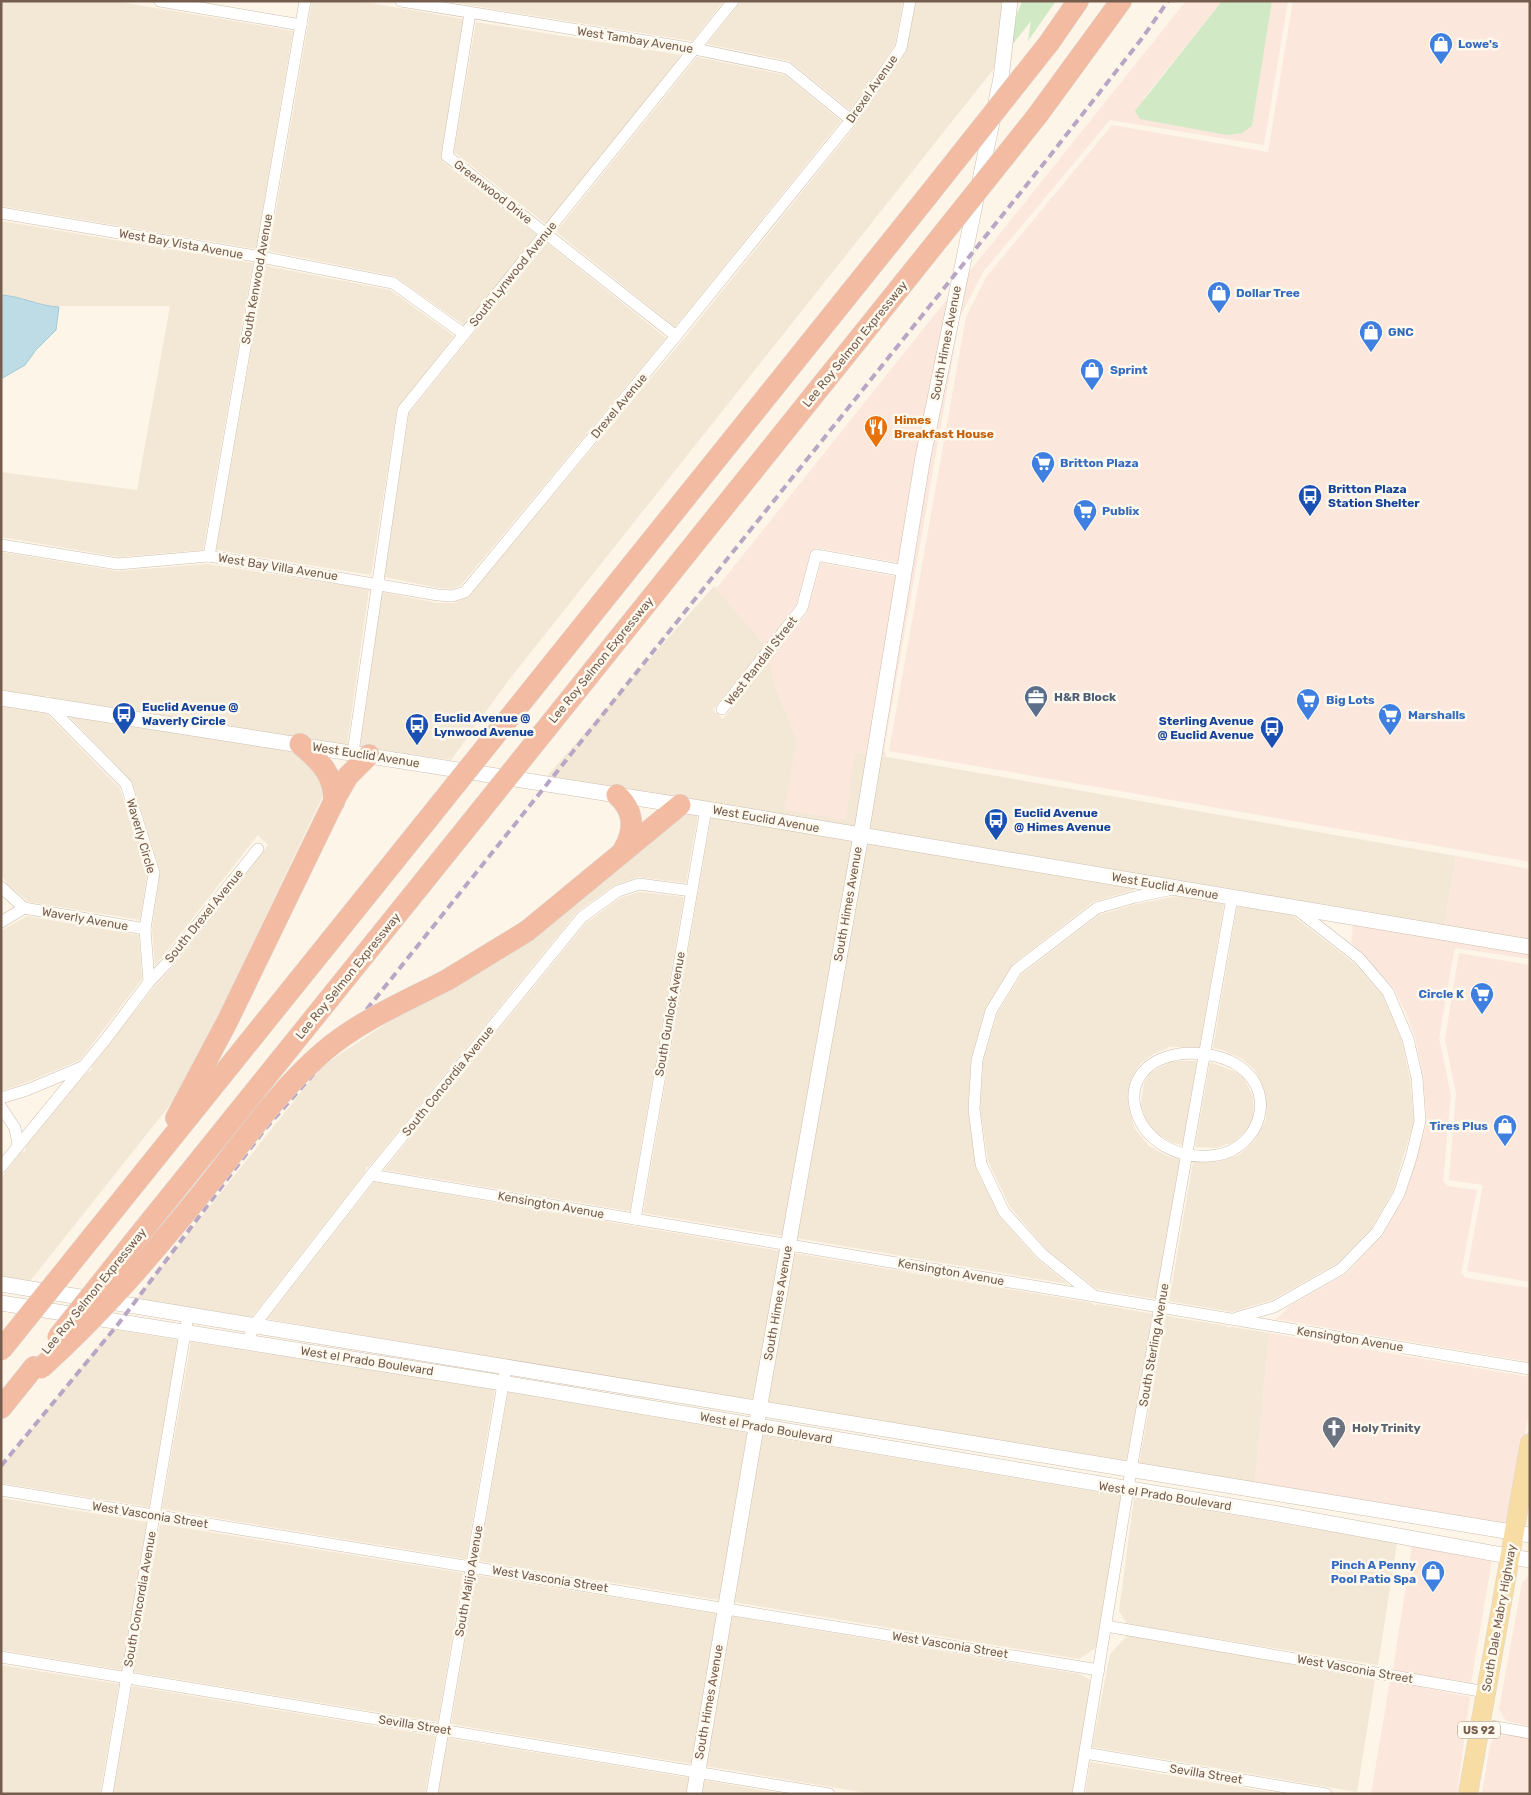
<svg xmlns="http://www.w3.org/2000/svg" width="1531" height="1795" viewBox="0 0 1531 1795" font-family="Rubik,sans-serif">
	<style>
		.residential { fill: #f3e8d6 }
		.commercial { fill: #fbe7dc }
		.green { fill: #d2e9c6 }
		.water { fill: #bddce5; stroke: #a3cbd6 }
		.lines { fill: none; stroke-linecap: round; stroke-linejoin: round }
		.minor-casing { stroke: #cdbeae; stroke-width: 12 }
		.tertiary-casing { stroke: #cdbeae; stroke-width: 16 }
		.primary-casing { stroke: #dbd5d1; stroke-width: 20 }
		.motorway-casing { stroke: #dbd5d1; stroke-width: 22 }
		.minor { stroke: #fff; stroke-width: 11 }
		.tertiary { stroke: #fff; stroke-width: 15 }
		.primary { stroke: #f7dda4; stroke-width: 19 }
		.motorway { stroke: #f3bca2; stroke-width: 21 }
		.rail { stroke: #b9a6c5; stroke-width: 4; stroke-dasharray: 8 5; stroke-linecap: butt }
		.motorway-bridge-casing { stroke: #dbd5d1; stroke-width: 22; stroke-linecap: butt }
		.motorway-bridge { stroke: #f3bca2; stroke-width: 21 }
		.labels { text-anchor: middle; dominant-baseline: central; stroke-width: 5; stroke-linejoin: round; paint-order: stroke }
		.shield { fill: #fef9ee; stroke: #9e8c7d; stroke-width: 1 }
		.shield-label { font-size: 11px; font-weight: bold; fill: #755d4d }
		.street-label { font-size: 12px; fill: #755d4d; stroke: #fef9ee }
		.shop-label { font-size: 12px; font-weight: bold; fill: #366cbe; stroke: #fef9ee; text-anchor: start }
		.food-label { font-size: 12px; font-weight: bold; fill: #c56008; stroke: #fef9ee; text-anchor: start }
		.transit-label { font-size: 12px; font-weight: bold; fill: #164399; stroke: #fef9ee; text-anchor: start }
		.service-label { font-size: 12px; font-weight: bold; fill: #4e5e75; stroke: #fef9ee; text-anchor: start }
		.worship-label { font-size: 12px; font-weight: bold; fill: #5b616d; stroke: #fef9ee; text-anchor: start }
	</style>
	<rect width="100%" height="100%" fill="#fcf5e8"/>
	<g class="residential">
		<polygon points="1,1 114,1 293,31 256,249 1,206"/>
		<polygon points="312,1 359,1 463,19 441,155 443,162 537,235 464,325 394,276 269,251"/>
		<polygon points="443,1 724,1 692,41"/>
		<polygon points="741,1 903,1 895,45 850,110 789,61 707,44"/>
		<polygon points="916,1 1004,1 996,66 508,681 451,760 360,747 382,592 437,603 454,603 469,596 678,346 852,130 906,52"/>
		<polygon points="476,22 682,55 546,224 454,152"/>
		<polygon points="697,57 785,75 841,121 675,327 556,232"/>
		<polygon points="1,221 253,263 203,550 119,557 1,537 1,472 137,490 170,306 42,306 11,296 1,295"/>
		<polygon points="547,243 666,338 461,585 452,589 439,588 384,577 409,413"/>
		<polygon points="266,266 390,290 454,336 397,409 371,575 216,550"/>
		<polygon points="1,552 117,571 208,564 369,589 347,745 51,698 48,695 45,697 1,690"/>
		<polygon points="714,586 765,645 713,710 723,719 769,661 776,688 797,741 785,810 855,752 868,754 856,827 547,776"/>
		<polygon points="1,705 45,712 120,789 147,874 140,920 29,902 8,885 1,874"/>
		<polygon points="68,715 297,751 314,766 326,789 185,1086 30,1281 1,1276 1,1178 21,1152 26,1151 25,1147 87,1072 92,1070 91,1067 154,987 172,968 268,845 258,835 155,966 152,929 160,871 132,782"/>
		<polygon points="881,756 1456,856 1444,926 1297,901 1293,898 1291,900 868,829"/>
		<polygon points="681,813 698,815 686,883 638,877 615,885 577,912 369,1167 366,1167 365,1172 252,1317 136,1299 321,1067 417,1003"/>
		<polygon points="711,817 853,841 783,1236 643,1213"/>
		<polygon points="866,843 1137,889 1093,902 1013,964 986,1007 971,1058 968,1110 976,1168 1000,1217 1037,1259 1068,1284 796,1238"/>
		<polygon points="640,892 684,897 630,1211 384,1170 586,923 620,898"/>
		<polygon points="1177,896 1224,904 1200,1047 1170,1047 1153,1054 1140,1064 1131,1079 1128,1105 1135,1129 1149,1146 1167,1156 1180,1160 1156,1299 1097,1289 1046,1249 1010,1207 988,1161 980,1108 983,1062 997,1014 1021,975 1099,915 1136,904"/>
		<polygon points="1237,906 1292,915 1355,964 1383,996 1402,1041 1410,1080 1414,1121 1393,1191 1371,1229 1338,1263 1272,1300 1232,1312 1169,1301 1193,1162 1217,1162 1239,1155 1255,1141 1266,1120 1265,1092 1254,1069 1242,1059 1223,1050 1213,1048"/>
		<polygon points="27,916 139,935 142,979 80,1060 25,1083 1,1091 1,931"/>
		<polygon points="1172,1061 1197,1061 1183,1145 1173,1143 1156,1133 1146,1120 1141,1105 1144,1083 1150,1073"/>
		<polygon points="1210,1062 1236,1072 1244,1078 1253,1097 1254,1118 1245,1131 1234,1142 1215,1148 1195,1147"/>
		<polygon points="374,1182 780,1251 753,1401 267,1319"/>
		<polygon points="793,1253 1092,1303 1095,1306 1097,1304 1153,1314 1126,1462 766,1403"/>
		<polygon points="1166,1316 1227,1326 1227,1328 1232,1327 1269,1333 1255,1483 1139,1464"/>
		<polygon points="112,1329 178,1340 149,1507 1,1483 1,1468"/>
		<polygon points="191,1342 495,1389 466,1559 162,1509"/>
		<polygon points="508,1392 748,1433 720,1600 479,1561"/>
		<polygon points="761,1435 1121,1496 1098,1646 1079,1659 733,1602"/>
		<polygon points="1,1498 147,1522 122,1670 1,1650"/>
		<polygon points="1134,1498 1397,1543 1378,1665 1127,1624 1119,1611"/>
		<polygon points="160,1524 463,1573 438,1722 134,1672"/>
		<polygon points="476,1575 718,1614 692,1764 451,1724"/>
		<polygon points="730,1616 1080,1674 1089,1679 1092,1686 1072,1794 873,1794 705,1766"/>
		<polygon points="1129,1634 1375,1680 1357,1792 1092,1747 1110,1654"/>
		<polygon points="1,1665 119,1684 100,1794 1,1794"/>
		<polygon points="132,1686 435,1736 425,1794 113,1794"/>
		<polygon points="448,1738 690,1778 687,1794 438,1794"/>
		<polygon points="1090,1762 1282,1794 1085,1794"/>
		<polygon points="703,1780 785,1794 701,1794"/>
	</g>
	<g class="commercial">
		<polygon points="1186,1 1222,1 1143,99 1252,126 1272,1 1288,1 1264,145 1110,120 983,272 960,316 884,750 887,757 881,756 930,458 966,276"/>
		<polygon points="1293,1 1530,1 1530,862 889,751 966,317 987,276 1112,125 1268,152"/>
		<polygon points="948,298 900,563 817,548 810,554 796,605 765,645 716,589"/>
		<polygon points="821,563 898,577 868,754 855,752 846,820 784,810 797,741 776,688 769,661 807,613"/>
		<polygon points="1456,856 1530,869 1530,940 1444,926"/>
		<polygon points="1353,925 1530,955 1530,959 1456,948 1454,951 1439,1038 1451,1095 1443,1181 1448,1186 1477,1190 1461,1273 1466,1278 1530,1288 1530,1362 1276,1319 1290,1306 1346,1274 1382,1236 1405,1196 1427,1123 1423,1076 1415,1037 1406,1013 1393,987 1351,942"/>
		<polygon points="1459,953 1530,965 1530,1282 1467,1271 1483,1185 1449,1180 1456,1094 1445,1039"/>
		<polygon points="1269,1333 1530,1377 1530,1406 1509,1524 1255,1483"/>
		<polygon points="1412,1546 1492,1559 1471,1683 1393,1670"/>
		<polygon points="1530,1574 1530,1726 1506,1721 1499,1709 1522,1583"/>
		<polygon points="1390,1681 1470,1697 1457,1794 1371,1794"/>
		<polygon points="1516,1735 1530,1737 1530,1794 1482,1794 1490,1745 1495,1736"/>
	</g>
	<g class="green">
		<polygon points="1022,1 1056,1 1028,41 1031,21 1012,45 1016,17"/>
		<polygon points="1222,1 1272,1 1252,126 1242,133 1227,135 1140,119 1135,111"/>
	</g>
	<path class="water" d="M1,295C21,296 38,306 59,307L56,330L36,350L25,365L1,379Z"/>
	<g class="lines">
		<g class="minor-casing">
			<g id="minor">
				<polyline points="160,1 301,25"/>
				<polyline points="401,1 695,49 787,68 851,120"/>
				<polyline points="470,13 447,156 676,336"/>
				<polyline points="1,213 261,257 393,283 464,334"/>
				<polyline points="1,545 118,564 209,556 438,595 452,596 465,592 676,336 851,120 901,48 910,1"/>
				<polyline points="209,556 305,1"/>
				<polyline points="722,709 802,608 816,555 905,571"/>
				<polyline points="353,753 403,410 733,1"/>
				<polyline points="1,887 24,908"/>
				<polyline points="24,908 145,929"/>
				<polyline points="1,922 24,908"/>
				<polyline points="149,982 167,963 258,849"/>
				<path d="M1189,1053C1208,1054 1225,1056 1240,1067C1278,1094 1259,1148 1217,1155C1133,1169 1095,1059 1189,1053Z"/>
				<polyline points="1,1098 27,1090 82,1067"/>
				<polyline points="1,1107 15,1128 18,1145"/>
				<polyline points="1,1167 106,1039 149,982 145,929 154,873 126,784 48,705"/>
				<polyline points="371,1175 1530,1369"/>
				<polyline points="635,1219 706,809"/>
				<polyline points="1093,1295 1042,1254 1004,1212 981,1164 974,1109 977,1060 991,1011 1016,970 1097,908 1135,897 1173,889"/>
				<polyline points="1236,1318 1274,1307 1341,1269 1377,1232 1399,1194 1411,1158 1420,1121 1417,1078 1408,1039 1388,992 1359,958 1295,908"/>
				<polyline points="247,1342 255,1324 371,1175 582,917 618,891 639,884 692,891"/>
				<polyline points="1,1490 1099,1670"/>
				<polyline points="1106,1626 1486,1692"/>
				<polyline points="1,1657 829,1794"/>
				<polyline points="1480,1724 1530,1733"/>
				<polyline points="1085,1753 1326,1794"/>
				<polyline points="107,1794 188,1315"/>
				<polyline points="432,1794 506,1367"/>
				<polyline points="1078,1794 1131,1470 1232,898"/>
			</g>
		</g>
		<g class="tertiary-casing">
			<g id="tertiary">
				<polyline points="1,698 706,809 1530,947"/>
				<polyline points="1,1284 1530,1535"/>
				<polyline points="1,1303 503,1383 1273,1513 1530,1560"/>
				<polyline points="694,1794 759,1410 861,835 923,457 1001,78 1010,1"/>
			</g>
		</g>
		<g class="primary-casing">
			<polyline id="primary" points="1468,1794 1530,1443"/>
		</g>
		<g class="motorway-casing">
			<g id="motorway">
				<polyline points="1049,43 1078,1"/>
				<polyline points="1037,116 1121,1"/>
				<polyline points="505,723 926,198"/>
				<polyline points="546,729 914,270"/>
				<path d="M300,744C319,760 335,775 334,802"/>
				<path d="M617,795C634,810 635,830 624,849"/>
				<polyline points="447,980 527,931 680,805"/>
				<polyline points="176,1118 227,1022 337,795 348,776 369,755"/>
				<polyline points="92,1237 428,819"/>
				<polyline points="132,1244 469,825"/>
				<polyline points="1,1408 34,1367"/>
			</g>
		</g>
		<use href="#minor" class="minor"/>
		<use href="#tertiary" class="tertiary"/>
		<use href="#primary" class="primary"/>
		<use href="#motorway" class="motorway"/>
		<polyline class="rail" points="1,1466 119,1323 265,1129 331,1054 1049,157 1143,37 1168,1"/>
		<g class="motorway-bridge-casing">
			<g id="motorway-bridge">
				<polyline points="926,198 1049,43"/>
				<polyline points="914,270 1037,116"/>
				<polyline points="428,819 505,723"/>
				<polyline points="469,825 546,729"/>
				<polyline points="58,1337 132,1244"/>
				<polyline points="1,1350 92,1237"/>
				<path d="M41,1368C103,1312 157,1249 209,1184C245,1139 279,1090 323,1052C359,1021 404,1002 447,980"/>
			</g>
		</g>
		<use href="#motorway-bridge" class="motorway-bridge"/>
	</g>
	<defs>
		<g id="shop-pin" transform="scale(1.25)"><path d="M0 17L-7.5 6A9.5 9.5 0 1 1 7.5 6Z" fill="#3f7fe0" stroke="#fef9ee"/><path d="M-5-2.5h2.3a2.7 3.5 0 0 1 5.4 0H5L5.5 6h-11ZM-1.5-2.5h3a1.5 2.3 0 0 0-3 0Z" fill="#fff"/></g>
		<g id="restaurant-pin" transform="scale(1.25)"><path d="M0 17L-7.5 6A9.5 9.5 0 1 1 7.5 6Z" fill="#e8710a" stroke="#fef9ee"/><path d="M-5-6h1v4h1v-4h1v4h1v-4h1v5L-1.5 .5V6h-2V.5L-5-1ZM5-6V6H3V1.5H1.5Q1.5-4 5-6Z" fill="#fff"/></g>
		<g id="supermarket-pin" transform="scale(1.25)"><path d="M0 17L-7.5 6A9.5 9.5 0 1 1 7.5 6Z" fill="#3f7fe0" stroke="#fef9ee"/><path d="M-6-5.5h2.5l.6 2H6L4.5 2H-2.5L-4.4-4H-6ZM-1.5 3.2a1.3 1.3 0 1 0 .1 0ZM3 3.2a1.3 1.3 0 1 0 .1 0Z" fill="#fff"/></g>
		<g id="bus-pin" transform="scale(1.25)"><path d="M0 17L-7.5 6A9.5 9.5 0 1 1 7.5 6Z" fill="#1a4fb4" stroke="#fef9ee"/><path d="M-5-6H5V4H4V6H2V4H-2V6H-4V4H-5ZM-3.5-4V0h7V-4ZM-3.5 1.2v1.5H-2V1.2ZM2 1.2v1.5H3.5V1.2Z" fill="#fff"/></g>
		<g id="office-pin" transform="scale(1.25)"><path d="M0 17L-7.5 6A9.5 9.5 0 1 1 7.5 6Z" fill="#5c6f8a" stroke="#fef9ee"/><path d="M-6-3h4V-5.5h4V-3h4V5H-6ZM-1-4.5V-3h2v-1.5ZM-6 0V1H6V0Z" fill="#fff"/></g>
		<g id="church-pin" transform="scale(1.25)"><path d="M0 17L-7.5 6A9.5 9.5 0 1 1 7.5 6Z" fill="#6b7280" stroke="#fef9ee"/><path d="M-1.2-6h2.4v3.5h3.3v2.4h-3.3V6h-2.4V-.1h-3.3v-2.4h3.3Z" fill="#fff"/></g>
	</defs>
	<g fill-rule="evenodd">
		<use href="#shop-pin" x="1441" y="44"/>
		<use href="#shop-pin" x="1219" y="293"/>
		<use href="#shop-pin" x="1371" y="332"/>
		<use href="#shop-pin" x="1092" y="370"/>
		<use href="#restaurant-pin" x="876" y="427"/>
		<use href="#supermarket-pin" x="1043" y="463"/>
		<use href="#bus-pin" x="1310" y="496"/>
		<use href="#supermarket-pin" x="1085" y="511"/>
		<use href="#office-pin" x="1036" y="697"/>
		<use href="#supermarket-pin" x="1308" y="700"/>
		<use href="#bus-pin" x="124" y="714"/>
		<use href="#supermarket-pin" x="1390" y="715"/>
		<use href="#bus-pin" x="417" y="725"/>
		<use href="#bus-pin" x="1272" y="728"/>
		<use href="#bus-pin" x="996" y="820"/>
		<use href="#supermarket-pin" x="1482" y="994"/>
		<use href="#shop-pin" x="1505" y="1126"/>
		<use href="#church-pin" x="1334" y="1428"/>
		<use href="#shop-pin" x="1433" y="1572"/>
	</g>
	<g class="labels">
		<rect class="shield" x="1458" y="1721.5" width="42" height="17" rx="4"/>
		<g class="shield-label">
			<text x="1479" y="1730">US 92</text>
		</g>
		<g class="street-label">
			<text transform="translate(635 40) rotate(9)">West Tambay Avenue</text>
			<text transform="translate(872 89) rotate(-55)">Drexel Avenue</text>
			<text transform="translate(493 192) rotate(38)">Greenwood Drive</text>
			<text transform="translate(181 244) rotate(10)">West Bay Vista Avenue</text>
			<text transform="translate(513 274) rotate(-51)">South Lynwood Avenue</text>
			<text transform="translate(257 279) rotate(-80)">South Kenwood Avenue</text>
			<text transform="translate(946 343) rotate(-79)">South Himes Avenue</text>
			<text transform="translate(855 344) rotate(-51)">Lee Roy Selmon Expressway</text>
			<text transform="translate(619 406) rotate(-50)">Drexel Avenue</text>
			<text transform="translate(278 567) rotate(9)">West Bay Villa Avenue</text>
			<text transform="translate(601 660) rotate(-51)">Lee Roy Selmon Expressway</text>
			<text transform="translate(761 661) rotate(-52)">West Randall Street</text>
			<text transform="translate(366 755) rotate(9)">West Euclid Avenue</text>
			<text transform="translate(766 819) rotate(10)">West Euclid Avenue</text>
			<text transform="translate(141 836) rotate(74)">Waverly Circle</text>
			<text transform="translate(1165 886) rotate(10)">West Euclid Avenue</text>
			<text transform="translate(848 904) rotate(-80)">South Himes Avenue</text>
			<text transform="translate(204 916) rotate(-51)">South Drexel Avenue</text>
			<text transform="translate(85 919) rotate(10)">Waverly Avenue</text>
			<text transform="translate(348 976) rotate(-51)">Lee Roy Selmon Expressway</text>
			<text transform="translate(670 1014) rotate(-80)">South Gunlock Avenue</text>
			<text transform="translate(448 1081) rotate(-51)">South Concordia Avenue</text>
			<text transform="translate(551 1205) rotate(10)">Kensington Avenue</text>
			<text transform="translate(951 1272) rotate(10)">Kensington Avenue</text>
			<text transform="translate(94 1291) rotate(-51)">Lee Roy Selmon Expressway</text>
			<text transform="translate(778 1303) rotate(-80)">South Himes Avenue</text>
			<text transform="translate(1350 1339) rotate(9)">Kensington Avenue</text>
			<text transform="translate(1154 1345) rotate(-80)">South Sterling Avenue</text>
			<text transform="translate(367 1361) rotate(9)">West el Prado Boulevard</text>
			<text transform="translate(766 1428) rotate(10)">West el Prado Boulevard</text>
			<text transform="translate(1165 1496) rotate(9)">West el Prado Boulevard</text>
			<text transform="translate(150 1515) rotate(9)">West Vasconia Street</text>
			<text transform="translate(550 1579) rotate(9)">West Vasconia Street</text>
			<text transform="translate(469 1581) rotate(-80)">South Malijo Avenue</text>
			<text transform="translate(140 1599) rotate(-80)">South Concordia Avenue</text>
			<text transform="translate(1499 1618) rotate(-80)">South Dale Mabry Highway</text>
			<text transform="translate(950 1645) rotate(9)">West Vasconia Street</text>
			<text transform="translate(1355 1669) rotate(10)">West Vasconia Street</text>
			<text transform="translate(709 1702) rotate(-80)">South Himes Avenue</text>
			<text transform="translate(415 1725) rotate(9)">Sevilla Street</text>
			<text transform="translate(1206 1774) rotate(9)">Sevilla Street</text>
		</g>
		<g class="shop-label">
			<text x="1458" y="44">Lowe's</text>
			<text x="1236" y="293">Dollar Tree</text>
			<text x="1388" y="332">GNC</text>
			<text x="1110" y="370">Sprint</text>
			<text x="1060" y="463">Britton Plaza</text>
			<text x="1102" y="511">Publix</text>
			<text x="1326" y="700">Big Lots</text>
			<text x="1408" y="715">Marshalls</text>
			<text x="1464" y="994" text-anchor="end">Circle K</text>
			<text x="1488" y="1126" text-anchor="end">Tires Plus</text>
			<text x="1416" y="1565" text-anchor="end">Pinch A Penny<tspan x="1416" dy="14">Pool Patio Spa</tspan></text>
		</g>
		<g class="food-label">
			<text x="894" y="420">Himes<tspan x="894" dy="14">Breakfast House</tspan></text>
		</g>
		<g class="transit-label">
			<text x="1328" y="489">Britton Plaza<tspan x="1328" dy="14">Station Shelter</tspan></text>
			<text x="142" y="707">Euclid Avenue @<tspan x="142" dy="14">Waverly Circle</tspan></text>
			<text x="434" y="718">Euclid Avenue @<tspan x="434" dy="14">Lynwood Avenue</tspan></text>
			<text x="1254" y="721" text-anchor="end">Sterling Avenue<tspan x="1254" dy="14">@ Euclid Avenue</tspan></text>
			<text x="1014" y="813">Euclid Avenue<tspan x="1014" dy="14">@ Himes Avenue</tspan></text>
		</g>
		<g class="service-label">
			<text x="1054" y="697">H&amp;R Block</text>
		</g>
		<g class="worship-label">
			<text x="1352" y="1428">Holy Trinity</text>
		</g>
	</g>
	<rect width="1531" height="1795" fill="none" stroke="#755d4d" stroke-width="5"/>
</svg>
